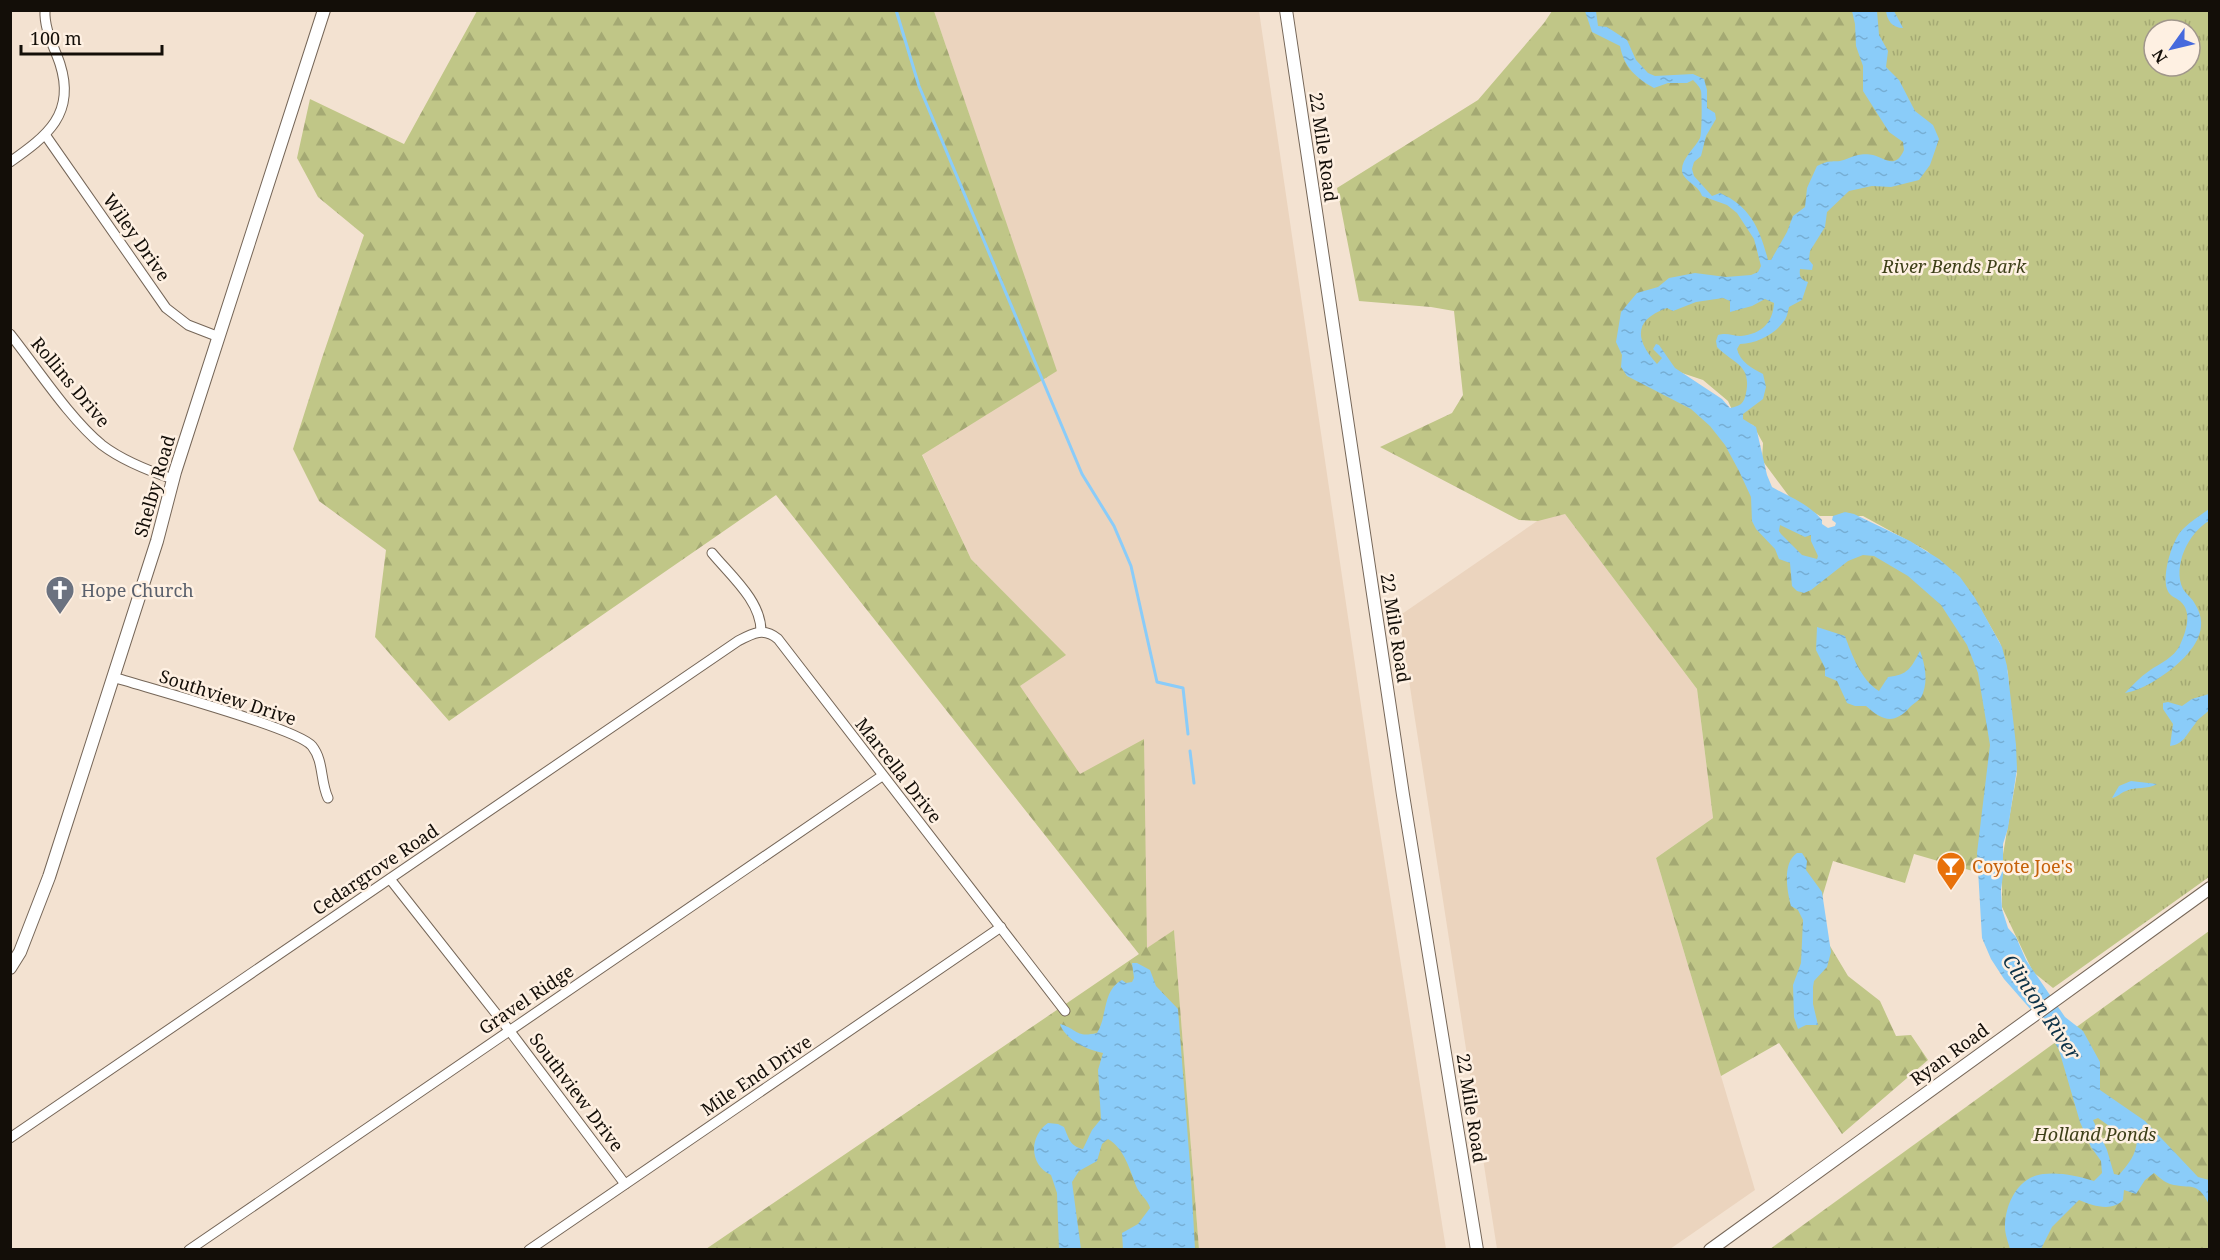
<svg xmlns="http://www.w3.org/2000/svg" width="2220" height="1260" viewBox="0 0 2220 1260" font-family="'Noto Serif',serif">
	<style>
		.built { fill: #ebd4be }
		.grass { fill: url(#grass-tufts); fill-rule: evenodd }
		.forest { fill: url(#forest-firs) }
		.water { fill: url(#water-ripples); fill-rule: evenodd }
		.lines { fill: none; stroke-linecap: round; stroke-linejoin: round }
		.stream { stroke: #8accf9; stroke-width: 3 }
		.minor-casing { stroke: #756658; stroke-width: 11 }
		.tertiary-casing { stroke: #756658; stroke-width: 14 }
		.minor { stroke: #fff; stroke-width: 9 }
		.tertiary { stroke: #fff; stroke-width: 12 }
		.labels { text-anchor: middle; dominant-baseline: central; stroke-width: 5; stroke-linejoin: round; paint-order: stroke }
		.street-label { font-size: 18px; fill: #130e08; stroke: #fef0e2 }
		.park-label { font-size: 18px; font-style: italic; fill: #3d3f18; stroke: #fef0e2 }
		.worship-label { font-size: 18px; fill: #5b616d; stroke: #fef0e2; text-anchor: start }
		.food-label { font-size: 18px; fill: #c56008; stroke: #fef0e2; text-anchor: start }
		.water-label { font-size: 20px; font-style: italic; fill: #0c3248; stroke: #fef0e2 }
	</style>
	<defs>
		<pattern id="grass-tufts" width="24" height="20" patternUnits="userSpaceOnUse" patternTransform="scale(1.5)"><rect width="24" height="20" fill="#c0c687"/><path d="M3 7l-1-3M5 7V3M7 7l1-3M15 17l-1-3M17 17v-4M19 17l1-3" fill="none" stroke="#a4a973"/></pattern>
		<pattern id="forest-firs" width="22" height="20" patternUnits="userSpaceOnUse" patternTransform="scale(1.5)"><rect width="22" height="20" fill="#c0c687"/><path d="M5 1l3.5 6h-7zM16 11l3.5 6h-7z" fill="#a4a973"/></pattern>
		<pattern id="water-ripples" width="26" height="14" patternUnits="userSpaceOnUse" patternTransform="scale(1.5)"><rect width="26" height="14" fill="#8accf9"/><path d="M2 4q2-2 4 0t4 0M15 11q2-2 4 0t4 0" fill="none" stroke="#76aed4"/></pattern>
	</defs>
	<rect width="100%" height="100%" fill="#f3e2d1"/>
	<g class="built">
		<polygon points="934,11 1259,11 1374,794 1446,1249 1199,1249 1174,931 1139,954 960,727 1065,655 971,559 922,454 1056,371"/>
		<polygon points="1559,506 1697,689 1713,818 1656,858 1755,1190 1670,1249 1497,1249 1399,616"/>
	</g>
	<path class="grass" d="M1657,10L2209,11V877L2053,988L2033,972L2002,907V860L2017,773L2011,729L2008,673L2000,643L1973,596L1927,551L1863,516H1820L1791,499L1762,460L1763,443L1753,425L1737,421L1728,401L1703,380L1640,359L1633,346ZM2154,30H2190V66H2154Z"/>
	<g class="forest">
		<polygon points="477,11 934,11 1057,371 922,455 971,559 1066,655 1020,686 1080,774 1144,739 1147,948 1174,930 1199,1249 706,1249 1139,954 776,495 449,721 375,637 386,550 319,501 293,449 322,358 364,235 318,197 297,158 310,99 404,144"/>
		<polygon points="1552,11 1870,11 1881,83 1918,166 1856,170 1770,287 1656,307 1634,328 1640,359 1737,421 1782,511 1914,563 1982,635 2003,746 1990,876 1914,854 1905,883 1833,861 1815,921 1848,976 1880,1001 1896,1036 1911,1035 1928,1060 1842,1134 1779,1043 1721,1076 1656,858 1713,818 1697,689 1565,514 1538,521 1519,520 1380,447 1452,413 1463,395 1454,311 1431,307 1359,301 1337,188 1478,100 1544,23"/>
		<polygon points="2209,931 2209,1249 1770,1249"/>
	</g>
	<g class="water">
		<path d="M1585,11H1596L1598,26L1607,27L1627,40L1636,60L1648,73L1655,76L1693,74L1704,79L1707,90V108L1715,113L1716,119L1706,136L1701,156L1694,162L1692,169L1694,176L1712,196L1720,193C1750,206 1760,229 1768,260H1771L1787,232L1793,216L1805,207L1807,188L1817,166C1830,160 1828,162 1840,161C1846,160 1852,156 1858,155C1862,154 1869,154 1873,155C1885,158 1895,170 1904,150L1903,142L1889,132L1863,91V66L1856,46L1855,24L1852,11H1877L1879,35L1888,51L1886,67L1899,80L1915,111L1933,125L1939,139L1930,165L1919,180L1891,187L1872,186L1849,191L1827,212L1825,227L1810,251L1809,260L1813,265L1812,270L1800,269C1799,277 1801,279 1808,282L1802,300L1789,307C1788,311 1787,318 1784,321C1774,335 1757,343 1740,344L1737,349C1740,362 1752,368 1763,374L1766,387L1763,399L1743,414V419L1756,427L1767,475L1772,487C1789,497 1809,504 1822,520V524L1828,528L1835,526L1836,523L1832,520L1833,516L1845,512L1854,514L1910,541L1939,559L1960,577L1975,598L2002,647L2007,666L2016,745L2017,769L2008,828L2003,844V875L2001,890L2002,909L2008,928L2016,937L2026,960L2065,1017L2083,1031L2100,1062V1090L2145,1121L2198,1177L2209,1180V1204C2196,1180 2192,1190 2170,1184C2164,1182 2159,1177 2154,1173L2145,1180L2136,1194L2124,1190L2123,1200C2112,1212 2093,1206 2079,1200L2052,1227L2041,1249H2010C2008,1242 2005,1234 2005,1227C2005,1204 2018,1177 2043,1174C2061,1172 2077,1176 2094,1181L2102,1173L2101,1161L2091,1147L2080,1122L2059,1050L2047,1028L2004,979L1991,959L1982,938L1977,853L1990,745L1978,673L1967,645L1941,605L1908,576L1874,556L1863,555L1848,561L1811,590L1804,593L1797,591L1792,586L1790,563L1779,559L1775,549L1756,529L1752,521L1751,497L1739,471L1725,445L1710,426L1691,409L1627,376L1621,367L1622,355L1616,342L1621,312L1637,293L1658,287L1669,278L1695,273L1726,277L1751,275L1758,272L1761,266L1754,239L1737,213L1727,205L1702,196C1699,185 1683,181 1682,171C1681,159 1695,148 1700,138C1702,135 1702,96 1701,91C1700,87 1696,83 1693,80L1687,83H1668L1654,88C1636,78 1624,67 1620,46L1592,32ZM1723,298L1730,301V312L1752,306L1765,299L1774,303C1773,322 1762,334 1741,336C1732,336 1727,332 1718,335L1716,341L1717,347C1732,363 1752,364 1746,393C1744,404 1740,406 1730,408L1722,399L1675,368L1659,345L1656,344L1653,349L1662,358L1657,364C1635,340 1633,320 1667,308L1673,311L1696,302ZM1780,525L1805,537L1811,535V541L1818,556L1817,559L1802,555L1781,534L1779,531ZM2098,1118L2119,1133L2137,1140C2136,1156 2128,1164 2119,1175L2114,1174L2107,1150L2093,1120Z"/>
		<path d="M1886,11H1894L1903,28C1892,28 1887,20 1886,11Z"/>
		<path d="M2209,509V521C2189,532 2172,566 2183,589C2186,594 2192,598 2195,604C2211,629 2193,651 2174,667C2160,678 2143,690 2125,693C2133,685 2140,677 2149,671C2160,663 2174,658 2180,645C2186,632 2193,612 2180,601C2175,597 2170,597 2167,589C2162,574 2172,540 2183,529C2191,521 2201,515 2209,509Z"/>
		<path d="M1817,627L1845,636C1852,655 1861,680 1879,691L1888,677C1908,675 1911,668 1920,651C1925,664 1928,680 1923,693C1921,700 1915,702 1910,707C1894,725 1883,721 1866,706H1855L1847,703L1837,681L1825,676V668L1816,650Z"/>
		<path d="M2209,694V710C2205,715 2198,718 2195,724C2186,735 2184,744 2170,746L2173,724L2163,709V703L2168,702L2182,706L2192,699Z"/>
		<path d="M2131,781L2157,784C2147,790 2136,786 2126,791C2120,793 2118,797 2112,798L2119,786Z"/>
		<path d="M1797,853H1802L1807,861L1806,870L1822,892L1831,952L1827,967L1814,981L1813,987V1004L1818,1025H1806L1798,1029L1794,1017L1793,985L1801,963L1803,920L1798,910L1791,906C1787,891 1782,863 1797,853Z"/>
		<path d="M1132,963H1137L1150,970L1156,986L1178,1009L1191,1178L1195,1249H1123L1122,1233L1138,1224L1150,1208C1148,1200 1141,1196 1137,1188C1130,1171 1125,1149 1108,1139L1102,1144L1097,1161L1079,1171L1072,1182L1081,1249H1059L1057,1193L1051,1175C1029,1165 1029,1136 1048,1123L1058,1124L1064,1127C1069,1139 1070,1146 1083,1149L1092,1130L1101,1119L1098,1070L1103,1053C1088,1050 1065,1040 1060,1024C1078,1029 1075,1038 1097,1033C1108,1015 1102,991 1122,980L1126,983L1132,982L1134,978Z"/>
	</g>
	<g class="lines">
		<g class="stream">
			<polyline points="896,10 919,86 1082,474 1114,526 1131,566 1157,682 1183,688 1188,734"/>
			<polyline points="1190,751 1194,783"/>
		</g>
		<g class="minor-casing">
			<g id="minor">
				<polyline points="46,136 166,308 188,325 219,337"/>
				<path d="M10,162C47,136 76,114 60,64C54,46 44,30 45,10"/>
				<path d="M10,334C37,368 70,419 102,445C123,461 149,471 173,479"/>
				<path d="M712,553C731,576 761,601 761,631"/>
				<path d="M113,677C144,687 297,728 312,746C324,761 320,781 328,798"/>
				<polyline points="390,879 509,1030 625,1184"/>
				<path d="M10,1138L738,641C753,633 764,627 778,639L1065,1011"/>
				<polyline points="189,1250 882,776"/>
				<polyline points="529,1250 1001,927"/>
			</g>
		</g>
		<g class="tertiary-casing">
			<g id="tertiary">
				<polyline points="1286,10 1403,795 1477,1250"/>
				<polyline points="10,968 20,952 49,877 157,541 175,472 324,10"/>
				<polyline points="1710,1250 2210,888"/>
			</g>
		</g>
		<use href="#minor" class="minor"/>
		<use href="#tertiary" class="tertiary"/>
	</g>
	<defs>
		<g id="church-pin" transform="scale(1.5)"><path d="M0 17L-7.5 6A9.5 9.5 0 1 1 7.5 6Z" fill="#6b7280" stroke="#fef0e2"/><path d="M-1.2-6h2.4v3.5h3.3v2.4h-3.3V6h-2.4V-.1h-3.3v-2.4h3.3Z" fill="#fff"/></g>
		<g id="bar-pin" transform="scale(1.5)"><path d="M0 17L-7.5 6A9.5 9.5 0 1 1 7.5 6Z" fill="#e8710a" stroke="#fef0e2"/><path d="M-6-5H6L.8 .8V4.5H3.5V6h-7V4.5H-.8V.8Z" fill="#fff"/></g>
	</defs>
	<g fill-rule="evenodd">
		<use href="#church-pin" x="60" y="590"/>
		<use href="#bar-pin" x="1951" y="866"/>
	</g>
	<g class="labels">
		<g class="street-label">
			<text transform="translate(1324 147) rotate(82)">22 Mile Road</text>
			<text transform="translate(137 237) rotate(55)">Wiley Drive</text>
			<text transform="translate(71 382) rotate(50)">Rollins Drive</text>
			<text transform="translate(154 486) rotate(-74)">Shelby Road</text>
			<text transform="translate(1396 628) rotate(81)">22 Mile Road</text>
			<text transform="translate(228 697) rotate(18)">Southview Drive</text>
			<text transform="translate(899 770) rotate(52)">Marcella Drive</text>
			<text transform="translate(375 869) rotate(-34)">Cedargrove Road</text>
			<text transform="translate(526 999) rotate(-34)">Gravel Ridge</text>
			<text transform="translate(1949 1054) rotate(-36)">Ryan Road</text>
			<text transform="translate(756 1075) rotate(-34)">Mile End Drive</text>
			<text transform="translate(577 1092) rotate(53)">Southview Drive</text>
			<text transform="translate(1472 1108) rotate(81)">22 Mile Road</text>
		</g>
		<g class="park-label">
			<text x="1954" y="266">River Bends Park</text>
			<text x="2095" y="1134">Holland Ponds</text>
		</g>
		<g class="worship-label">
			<text x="81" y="590">Hope Church</text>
		</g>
		<g class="food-label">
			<text x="1972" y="866">Coyote Joe's</text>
		</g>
		<g class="water-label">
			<text transform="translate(2042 1007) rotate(56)">Clinton River</text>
		</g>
	</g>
	<rect width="2220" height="1260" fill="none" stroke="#130e08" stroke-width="24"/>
	<g transform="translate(2172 48) rotate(236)"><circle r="28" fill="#fef0e2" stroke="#a0968b" stroke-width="1.5"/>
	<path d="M0-4.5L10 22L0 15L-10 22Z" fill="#476add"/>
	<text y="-9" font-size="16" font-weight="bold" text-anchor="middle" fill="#130e08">N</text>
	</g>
	<path d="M21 45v9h141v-9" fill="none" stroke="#130e08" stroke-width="3"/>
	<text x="30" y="45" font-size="18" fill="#130e08" stroke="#fef0e2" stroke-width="4.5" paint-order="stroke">100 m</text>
</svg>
